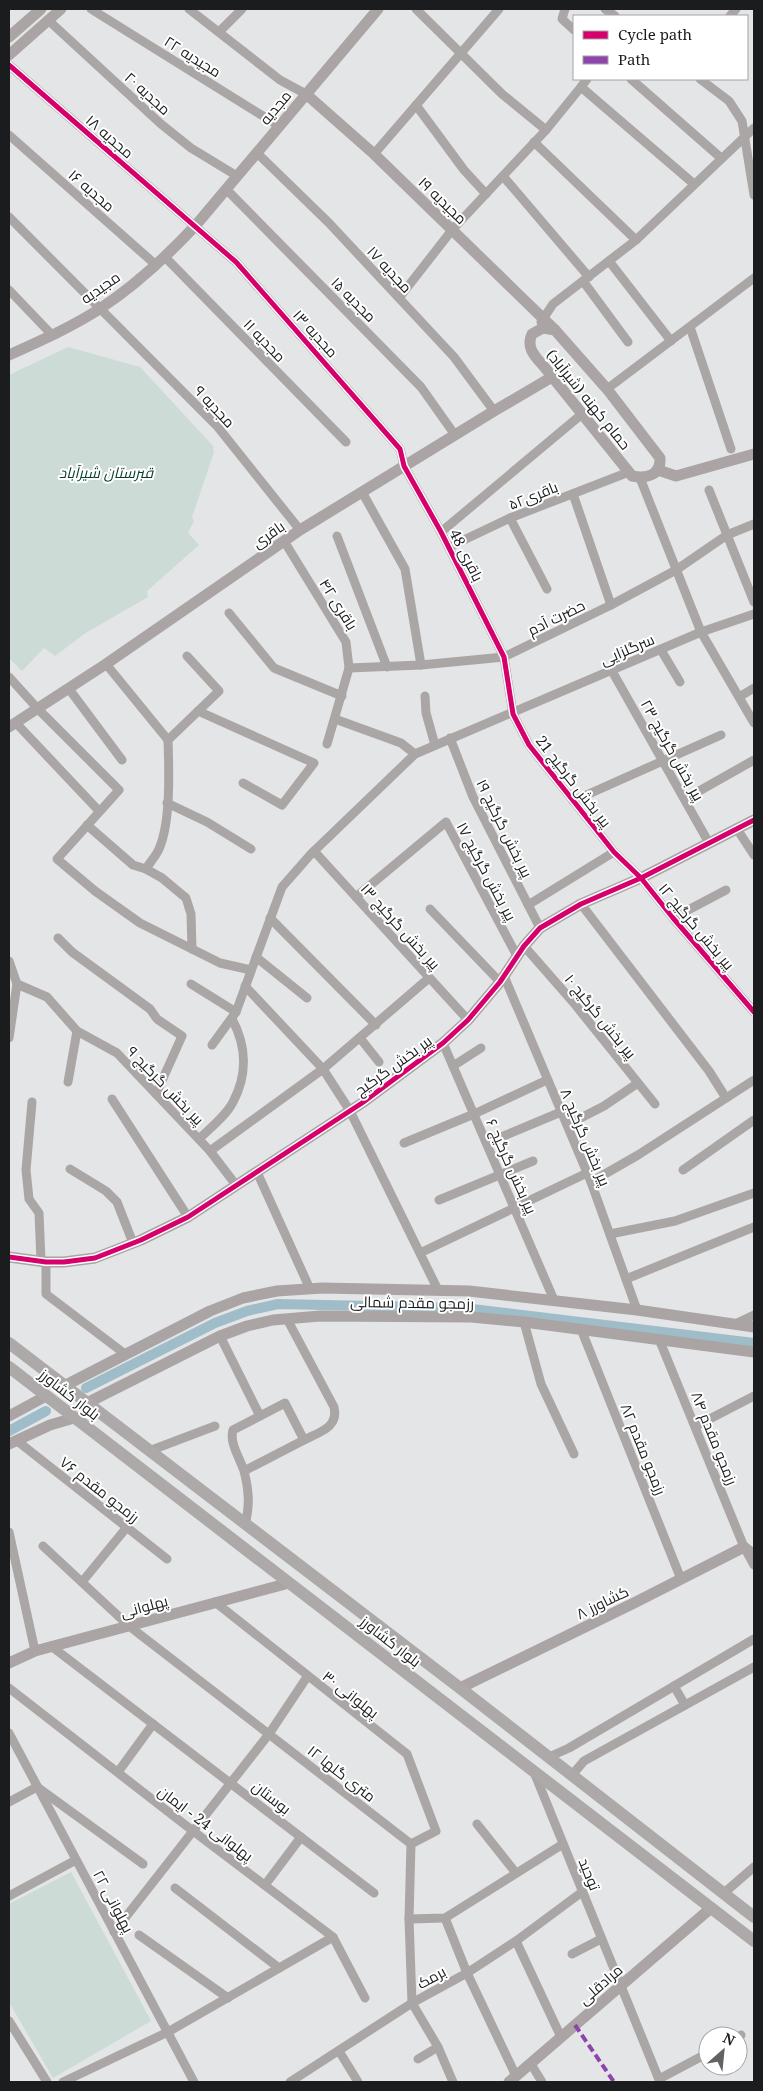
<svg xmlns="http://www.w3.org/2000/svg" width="763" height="2091" viewBox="0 0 763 2091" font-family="'Noto Serif',Cairo,serif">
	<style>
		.green { fill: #ccdbd5 }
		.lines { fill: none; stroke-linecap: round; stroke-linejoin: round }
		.canal { stroke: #9fbcc9; stroke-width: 10 }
		.street { stroke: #aba6a6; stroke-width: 9 }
		.secondary { stroke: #aaa4a5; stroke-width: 11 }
		.primary { stroke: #aca9a8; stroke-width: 12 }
		.quiet { stroke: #8e44ad; stroke-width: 4; stroke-dasharray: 8 4; stroke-linecap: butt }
		.cycleway-casing { stroke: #fff; stroke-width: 8 }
		.cycleway { stroke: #d6006c; stroke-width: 5 }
		.labels { text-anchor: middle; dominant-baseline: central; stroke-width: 4; stroke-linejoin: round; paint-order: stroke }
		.street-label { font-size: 15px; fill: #1a1c1d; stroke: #fff }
		.park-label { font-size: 15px; font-style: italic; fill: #043c28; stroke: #fff }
	</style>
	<rect width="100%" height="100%" fill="#e3e5e7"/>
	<g class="green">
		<polygon points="68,347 140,367 213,446 214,452 192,517 194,521 188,533 199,545 147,591 148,597 84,634 55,656 44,648 22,671 9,658 9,375"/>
		<polygon points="71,1872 151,2021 53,2078 9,2002 9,1904"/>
	</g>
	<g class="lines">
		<g class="canal">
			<polyline points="86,1388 215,1323 247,1311 278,1304 464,1308 754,1343"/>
			<polyline points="9,1431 46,1411"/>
		</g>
		<g class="street">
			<polyline points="91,9 279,126"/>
			<polyline points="189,9 280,80 306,94"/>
			<polyline points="416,9 502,94 546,130"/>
			<polyline points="565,9 562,19 574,30"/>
			<polyline points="605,9 615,16"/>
			<polyline points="730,16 736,9"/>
			<polyline points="48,20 161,124 191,148 237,176"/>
			<polyline points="219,32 242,9"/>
			<polyline points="9,65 236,262 400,449 404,466 441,532 504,657 513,714 529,745 614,852 641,878 673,918 754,1012"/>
			<polyline points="631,79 721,158"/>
			<polyline points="700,79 729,101 742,121 754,195"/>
			<polyline points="581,87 587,79"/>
			<polyline points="416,105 464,170 486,194"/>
			<polyline points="9,135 156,265"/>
			<polyline points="534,142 636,240"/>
			<polyline points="257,153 329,223 454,357 494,411"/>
			<polyline points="374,154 499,9"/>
			<polyline points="503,176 589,277"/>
			<polyline points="226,189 421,387 455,435"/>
			<polyline points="9,217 217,426 300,530"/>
			<polyline points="165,257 346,442"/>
			<polyline points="609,261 671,341"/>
			<polyline points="583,281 628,342"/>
			<polyline points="9,290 52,335"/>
			<polyline points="399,298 452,230 546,130 581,87 694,184"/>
			<polyline points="541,322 553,304 636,240 754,128"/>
			<polyline points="690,327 731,449"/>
			<polyline points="607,389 754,278"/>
			<polyline points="640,478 701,632 754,723"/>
			<polyline points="709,490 754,602"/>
			<polyline points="362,492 405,569 421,665"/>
			<polyline points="573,494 611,605"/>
			<polyline points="510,518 547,589"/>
			<polyline points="441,532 582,414"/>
			<polyline points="337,536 387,667"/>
			<polyline points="284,541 346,642 349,668 327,744"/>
			<polyline points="449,547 510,518 629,472"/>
			<polyline points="229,613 274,668 342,696"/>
			<polyline points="661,650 680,682"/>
			<polyline points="106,664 168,740"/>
			<polyline points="349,668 421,665 504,657 611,605 676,570 727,535 754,524"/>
			<polyline points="612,671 709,843"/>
			<polyline points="9,677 38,709 119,790 57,859 95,891 140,923 220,963 251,970"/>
			<polyline points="69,689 122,760"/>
			<polyline points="425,696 426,713 435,745"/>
			<polyline points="739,697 754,688"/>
			<polyline points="198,711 314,763 282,805 243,783"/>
			<polyline points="335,719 401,743 415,754"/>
			<polyline points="16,723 99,811"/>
			<polyline points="450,738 473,797 540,928"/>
			<polyline points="685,799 754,760"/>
			<polyline points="573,801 721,735"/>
			<polyline points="167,803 207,822 251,849"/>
			<polyline points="87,825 133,865 146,869 162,878 186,898 191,914 192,949"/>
			<polyline points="737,829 754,855"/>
			<polyline points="314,851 468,1020"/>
			<path d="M146,869C150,862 156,856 159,849C171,822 169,770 168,740L219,691L187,656"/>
			<polyline points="356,897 446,822 517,956"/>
			<polyline points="581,904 709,1071 726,1098"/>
			<polyline points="528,905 614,852"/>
			<polyline points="430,909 500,982"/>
			<polyline points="270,918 376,1025"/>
			<polyline points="673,918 726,890"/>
			<polyline points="58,938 72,952 150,1009 157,1019 182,1036 156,1094"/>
			<polyline points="524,946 573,1002 655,1104"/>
			<polyline points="256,957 307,998"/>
			<polyline points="9,961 17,984 9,1038"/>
			<polyline points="504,976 591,1182 637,1310"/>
			<polyline points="17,984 47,997 77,1031 117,1053 210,1151 236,1185"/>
			<polyline points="191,984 236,1012"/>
			<polyline points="245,986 323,1069 350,1111 438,1290"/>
			<polyline points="360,1038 379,1062"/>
			<polyline points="443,1043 554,1300"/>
			<polyline points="212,1045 236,1012 282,887 311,854 415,754 701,632 754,614"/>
			<polyline points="453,1066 481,1048"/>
			<polyline points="68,1082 77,1031"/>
			<polyline points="112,1099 188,1217"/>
			<polyline points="32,1102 26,1170 29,1199 39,1213 41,1261"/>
			<polyline points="567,1125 604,1106 638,1083"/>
			<path d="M199,1139C210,1128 226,1116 233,1102C248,1074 246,1045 232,1019"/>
			<polyline points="404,1143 474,1114 547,1080"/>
			<polyline points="487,1143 561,1112"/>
			<polyline points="210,1151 323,1069 429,978"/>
			<polyline points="70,1169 106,1191 117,1202 133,1243"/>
			<polyline points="683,1170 754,1120"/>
			<polyline points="257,1172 310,1289"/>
			<polyline points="591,1182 638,1155 754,1080"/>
			<polyline points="439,1200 533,1161"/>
			<polyline points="610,1234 675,1221 754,1193"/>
			<polyline points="420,1253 587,1173"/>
			<polyline points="46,1262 46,1294 125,1354"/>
			<polyline points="626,1279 754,1227"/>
			<path d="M287,1319L334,1407C339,1427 320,1432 304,1440"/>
			<polyline points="524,1322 541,1384 574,1454"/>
			<polyline points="735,1324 754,1315"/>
			<polyline points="581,1329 681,1579"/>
			<polyline points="220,1336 260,1416"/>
			<polyline points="659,1339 744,1547 754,1565"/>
			<polyline points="696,1426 754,1396"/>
			<polyline points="16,1440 167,1559"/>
			<polyline points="149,1451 215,1426"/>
			<path d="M244,1471L304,1440L285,1403L233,1430C229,1443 240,1458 244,1471C249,1491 250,1505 245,1525"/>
			<polyline points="9,1532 35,1651"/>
			<polyline points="43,1546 129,1626 411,1844 409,1919 412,2003 438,2047 453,2082"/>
			<polyline points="82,1582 127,1527"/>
			<polyline points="215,1602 407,1754 436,1831 411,1844"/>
			<polyline points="51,1646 374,1893"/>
			<polyline points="674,1686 685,1705"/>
			<polyline points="9,1688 193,1831 333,1937 365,1998"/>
			<polyline points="9,1733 194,2082"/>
			<polyline points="549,1757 569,1748 754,1639"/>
			<polyline points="118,1772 153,1724"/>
			<polyline points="534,1772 660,2082"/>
			<polyline points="572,1775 584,1761 754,1667"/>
			<polyline points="9,1802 37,1787 143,1864"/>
			<polyline points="477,1824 516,1873"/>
			<polyline points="265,1885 301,1837"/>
			<polyline points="175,1888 279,1968"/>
			<polyline points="724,1893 754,1867"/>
			<polyline points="9,1896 76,1860"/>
			<polyline points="445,1918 467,1973 516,2076"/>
			<polyline points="409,1919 445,1918 563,1844"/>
			<polyline points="114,1932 269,1734 307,1677"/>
			<polyline points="139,1935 228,1998"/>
			<polyline points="516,1941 561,2037"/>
			<polyline points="572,1954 601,1939"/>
			<polyline points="9,2021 47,2082"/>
			<polyline points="738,2037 741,2035"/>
			<polyline points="339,2051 358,2082"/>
			<polyline points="418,2059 438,2047"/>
			<polyline points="531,2064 542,2082"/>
			<polyline points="659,2079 708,2053"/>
			<polyline points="63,2082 168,2032 333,1937"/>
			<polyline points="290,2082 412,2003 467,1973 516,1941 582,1892"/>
		</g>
		<g class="secondary">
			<polyline points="9,37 41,9"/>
			<polyline points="9,55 61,9"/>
			<polyline points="306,94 374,154 555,330"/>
			<path d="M543,328L555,330L607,389L660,458C661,475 647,479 632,476L546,369C537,358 525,349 532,334Z"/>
			<path d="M9,355C40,341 72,327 101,308C136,285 167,256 196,225L378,9"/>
			<polyline points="658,470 676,476 754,454"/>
			<polyline points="9,727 106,664 300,530 494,411 552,377"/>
			<polyline points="9,1257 46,1262 64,1262 95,1258 141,1240 188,1217 362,1103 443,1043 468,1020 500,982 524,946 540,928 581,904 641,878 754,820"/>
			<polyline points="64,1386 210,1311 243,1298 277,1291 322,1288 469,1291 637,1310 754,1327"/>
			<polyline points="87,1403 220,1336 247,1326 273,1320 320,1316 471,1317 524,1322 754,1352"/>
			<polyline points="9,1416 46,1396"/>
			<polyline points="9,1444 50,1425 74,1418"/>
			<polyline points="9,1663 35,1651 289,1583"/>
			<polyline points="460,1688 634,1603 744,1547 754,1555"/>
			<polyline points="509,2082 711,1908"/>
		</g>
		<g class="primary">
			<polyline points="9,1343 460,1688 754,1917"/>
			<polyline points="9,1367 754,1941"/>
		</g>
		<polyline class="quiet" points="575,2025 614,2082"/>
		<g class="cycleway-casing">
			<g id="cycleway">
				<polyline points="9,65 236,262 400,449 404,466 441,532 504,657 513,714 529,745 614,852 641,878 673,918 754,1012"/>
				<polyline points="9,1257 46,1262 64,1262 95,1258 141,1240 188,1217 362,1103 443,1043 468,1020 500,982 524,946 540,928 581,904 641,878 754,820"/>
			</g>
		</g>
		<use href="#cycleway" class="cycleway"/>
	</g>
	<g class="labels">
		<g class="street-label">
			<text transform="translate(193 56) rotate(32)">مجیدیه ۲۲</text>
			<text transform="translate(148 93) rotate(42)">مجدیه ۲۰</text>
			<text transform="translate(275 107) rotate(-50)">مجدیه</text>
			<text transform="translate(110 136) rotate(41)">مجدیه ۱۸</text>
			<text transform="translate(92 190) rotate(41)">مجدیه ۱۶</text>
			<text transform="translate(443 200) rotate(44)">مجیدیه ۱۹</text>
			<text transform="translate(390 269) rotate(47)">مجدیه ۱۷</text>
			<text transform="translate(100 287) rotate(-35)">مجیدیه</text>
			<text transform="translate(354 299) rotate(45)">مجدیه ۱۵</text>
			<text transform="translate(316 333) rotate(48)">مجدیه ۱۳</text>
			<text transform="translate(265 340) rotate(46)">مجدیه ۱۱</text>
			<text transform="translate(589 399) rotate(51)">حمام کهنه (شیرآباد)</text>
			<text transform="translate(215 406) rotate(47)">مجدیه ۹</text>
			<text transform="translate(533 495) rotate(-22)">باقری۵۲</text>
			<text transform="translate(268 534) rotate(-35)">باقری</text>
			<text transform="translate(467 555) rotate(63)">باقری 48</text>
			<text transform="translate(339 604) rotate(58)">باقری ۴۲</text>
			<text transform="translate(556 617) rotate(-26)">حضرت آدم</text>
			<text transform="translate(627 649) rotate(-23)">سرگلزایی</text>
			<text transform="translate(673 750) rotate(61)">پیر بخش گرگیج ۲۳</text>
			<text transform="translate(574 781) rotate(52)">پیر بخش گرگیج 21</text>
			<text transform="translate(505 828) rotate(64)">پیر بخش گرگیج ۱۹</text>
			<text transform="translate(487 871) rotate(62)">پیر بخش گرگیج ۱۷</text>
			<text transform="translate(401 926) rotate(48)">پیر بخش گرگیج ۱۳</text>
			<text transform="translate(697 926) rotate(50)">پیر بخش گرگیج ۱۲</text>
			<text transform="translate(601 1016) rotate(51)">پیر بخش گرگیج ۱۰</text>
			<text transform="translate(393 1065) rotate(-36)">پیر بخش گرگیج</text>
			<text transform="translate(166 1085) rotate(46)">پیر بخش گرگیج ۹</text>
			<text transform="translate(586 1137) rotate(67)">پیر بخش گرگیج ۸</text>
			<text transform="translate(512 1166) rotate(66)">پیر بخش گرگیج ۶</text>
			<text transform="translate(412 1302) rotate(1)">رزمجو مقدم شمالی</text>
			<text transform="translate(70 1394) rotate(38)">بلوار کشاورز</text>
			<text transform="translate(715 1438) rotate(68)">رزمجو مقدم ۸۴</text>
			<text transform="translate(644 1449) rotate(68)">رزمجو مقدم ۸۲</text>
			<text transform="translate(100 1489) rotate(38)">رزمجو مقدم ۷۶</text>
			<text transform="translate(602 1602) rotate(-26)">کشاورز ۸</text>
			<text transform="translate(144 1606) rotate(-15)">پهلوانی</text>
			<text transform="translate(391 1641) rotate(38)">بلوار کشاورز</text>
			<text transform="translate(351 1694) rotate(38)">پهلوانی ۳۰</text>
			<text transform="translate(342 1773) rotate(38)">۱۲ متری گلها</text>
			<text transform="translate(272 1797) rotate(38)">بوستان</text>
			<text transform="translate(206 1823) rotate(37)">پهلوانی 24 - ایمان</text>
			<text transform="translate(590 1874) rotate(68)">توحید</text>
			<text transform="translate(114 1901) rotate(62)">پهلوانی ۲۲</text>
			<text transform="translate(431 1977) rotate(-29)">برمک</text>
			<text transform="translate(600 1984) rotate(-41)">مرادقلی</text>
		</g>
		<g class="park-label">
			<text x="106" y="472">قبرستان شیرآباد</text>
		</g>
	</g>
	<rect width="763" height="2091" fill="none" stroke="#1a1c1d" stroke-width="20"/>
	<rect x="573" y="15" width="175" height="65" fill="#ffffff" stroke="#a3a4a5"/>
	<rect x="583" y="31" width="25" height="8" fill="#d6006c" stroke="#a3a4a5"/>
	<text x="618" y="40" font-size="15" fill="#1a1c1d">Cycle path</text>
	<rect x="583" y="56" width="25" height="8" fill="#8e44ad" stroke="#a3a4a5"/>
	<text x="618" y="65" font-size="15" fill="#1a1c1d">Path</text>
	<g transform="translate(723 2051) rotate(27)"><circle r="24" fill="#ffffff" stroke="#a3a4a5"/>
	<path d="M0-4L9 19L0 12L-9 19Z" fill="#606264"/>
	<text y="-8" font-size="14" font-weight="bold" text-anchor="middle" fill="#1a1c1d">N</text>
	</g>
</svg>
